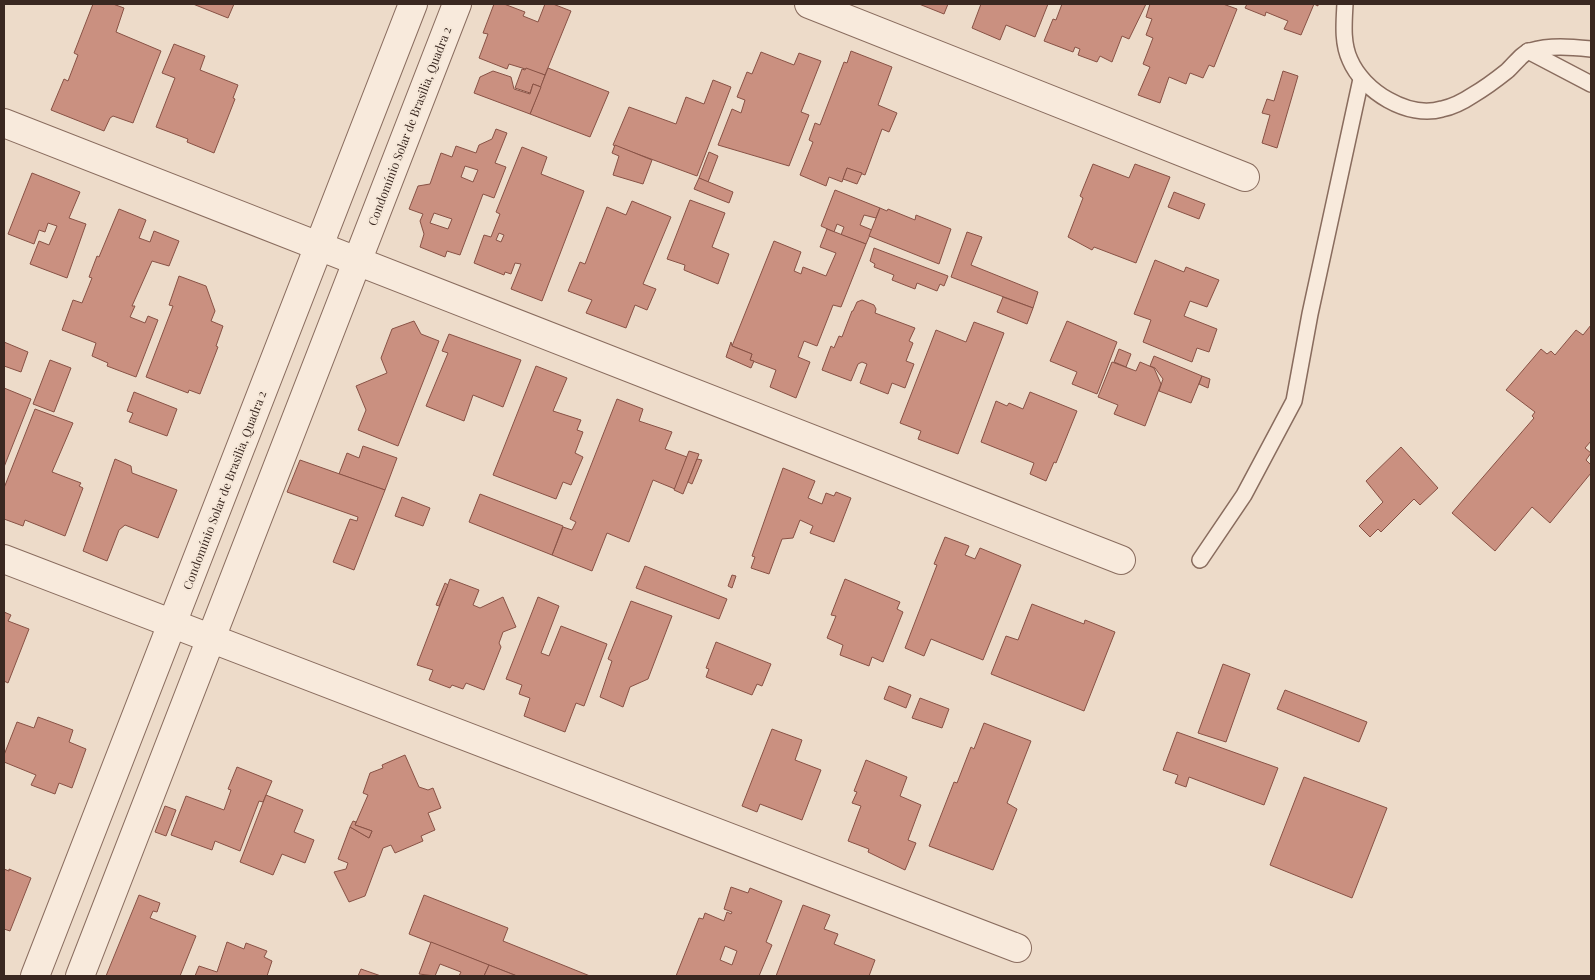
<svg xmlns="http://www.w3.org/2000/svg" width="1595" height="980" viewBox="0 0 1595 980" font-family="'Playfair Display',serif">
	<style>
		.building { fill: #ca9080; stroke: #885245; fill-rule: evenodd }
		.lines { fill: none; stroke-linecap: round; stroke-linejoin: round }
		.service-casing { stroke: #896c5e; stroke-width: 18 }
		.minor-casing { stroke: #896c5e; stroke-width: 30 }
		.tertiary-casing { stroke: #896c5e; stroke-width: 30 }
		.service { stroke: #f8eadc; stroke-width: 15 }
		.minor { stroke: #f8eadc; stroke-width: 28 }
		.tertiary { stroke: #f8eadc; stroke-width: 28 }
		.labels { text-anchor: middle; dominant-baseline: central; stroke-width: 4; stroke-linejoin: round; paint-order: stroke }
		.street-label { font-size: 12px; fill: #3a2821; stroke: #f5e7d8 }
	</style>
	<rect width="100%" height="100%" fill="#eddbc9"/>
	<g class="building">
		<polygon points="93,4 113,4 124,8 116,32 161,51 133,123 113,116 110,118 104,131 51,110 64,79 68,81 78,55 74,53"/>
		<polygon points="193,4 234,4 228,18"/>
		<polygon points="494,4 504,4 525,12 523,16 538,22 545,4 553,4 571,11 545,75 509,64 507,69 479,58 488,34 483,33"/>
		<polygon points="919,4 948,4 944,14"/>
		<polygon points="981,4 1048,4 1035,37 1006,25 1000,40 972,28"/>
		<polygon points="1062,4 1146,4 1129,39 1122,36 1112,62 1100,56 1097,62 1078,55 1080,49 1075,47 1073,52 1044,41 1053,19 1056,20"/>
		<polygon points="1150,4 1223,4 1237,9 1214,67 1209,65 1203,78 1190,73 1186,84 1169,77 1160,103 1138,95 1150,67 1143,64 1153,38 1146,35 1152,19 1146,17"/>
		<polygon points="1247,4 1318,4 1318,6 1314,4 1301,35 1284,29 1288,21 1266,12 1265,16 1245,8"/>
		<polygon points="174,44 205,56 200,70 238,85 233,98 235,99 214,153 187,142 188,139 156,127 175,78 162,73"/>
		<polygon points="851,51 892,67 878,105 897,113 889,132 882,129 865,175 847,168 842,182 829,177 826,186 800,175 813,142 809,140 815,123 820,125 844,62 847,63"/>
		<polygon points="761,52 794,65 799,53 821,61 801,112 809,115 789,166 718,145 732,109 741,113 745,100 737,97 747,72 752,74"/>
		<polygon points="526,68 545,75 541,87 533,84 530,93 515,88 522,69 525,70"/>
		<polygon points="548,68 609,92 590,137 530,114"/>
		<polygon points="493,71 511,77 514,89 530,94 533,84 541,87 530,114 474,93 480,77"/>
		<polygon points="1283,71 1298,76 1277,148 1262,143 1270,115 1262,113 1267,99 1274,101"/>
		<polygon points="713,80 731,87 697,176 613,145 629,107 676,124 686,97 704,104"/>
		<path d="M496,129L507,133L495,163L506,167L494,198L483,194L460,255L447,251L445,257L420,247L424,234L420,221L423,214L409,209L418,186L430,184L441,153L452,157L456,146L476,153L479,145L492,139ZM465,166L478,170L473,182L461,177ZM434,213L452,219L448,229L430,223Z"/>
		<polygon points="615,145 652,160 643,184 613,175 619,156 612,153"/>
		<path d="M522,147L547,157L541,174L584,191L542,301L511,289L521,264L515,263L511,274L505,272L504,275L474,263L484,235L491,237L500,214L496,212ZM499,233L504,235L501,242L496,240Z"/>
		<polygon points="709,152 718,156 708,182 699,178"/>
		<polygon points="1093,164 1129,178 1135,164 1170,177 1136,263 1094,247 1092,250 1068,237 1083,198 1080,196"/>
		<polygon points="847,168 862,173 857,184 843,179"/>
		<polygon points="32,173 80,192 69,218 86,224 67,278 30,264 39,241 49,245 57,226 48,223 45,232 39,230 34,244 8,234"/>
		<polygon points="699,178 733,192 729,203 694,189"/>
		<polygon points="835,190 880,208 876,218 864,215 860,225 872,230 866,244 841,235 844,227 837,224 834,232 821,226"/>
		<polygon points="1174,192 1205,204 1199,219 1168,207"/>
		<polygon points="690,200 725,213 712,247 729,254 718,284 684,270 685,265 667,259"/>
		<polygon points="632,201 671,217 643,284 656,289 647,310 635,305 626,328 586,313 592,300 568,291 580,262 585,264 607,207 626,215"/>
		<polygon points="880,208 887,211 888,209 915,220 916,215 951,229 939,264 869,236"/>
		<polygon points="119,209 146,220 139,238 150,242 154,231 179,241 169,266 152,261 132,306 135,306 130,317 145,323 148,316 158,320 136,377 107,366 108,363 92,356 96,343 62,330 73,300 82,303 92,278 89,277 97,256 99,257"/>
		<polygon points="827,229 866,244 841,307 833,305 817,346 804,341 798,357 810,362 796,398 770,387 776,370 750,360 752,354 732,346 774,241 801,252 794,271 801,274 803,267 826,276 836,253 820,247"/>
		<polygon points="967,232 982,237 971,265 1038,292 1033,308 951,277"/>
		<polygon points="874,248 948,276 944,286 940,284 937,291 917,283 915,289 892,280 894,275 874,267 875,264 870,261"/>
		<polygon points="1155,260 1184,272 1186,267 1219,280 1207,307 1190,301 1184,316 1217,329 1209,352 1197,348 1192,362 1143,342 1151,320 1134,314"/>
		<polygon points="179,276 206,286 215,311 211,321 223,326 216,346 218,347 200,394 189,390 188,393 146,377 173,306 169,305"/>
		<polygon points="1003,297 1033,308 1027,324 997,312"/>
		<polygon points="862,300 874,305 876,309 875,313 915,328 909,341 913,343 906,361 914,364 905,388 892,383 888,394 860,383 867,364 862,362 858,364 851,381 822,370 831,346 834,348 839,336 842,337 852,311 853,311 857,302"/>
		<polygon points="414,321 421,334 439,341 398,446 358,430 366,410 356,386 387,373 381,358 392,329"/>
		<polygon points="1067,321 1117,342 1097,394 1072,384 1077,372 1050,361"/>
		<polygon points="974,322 1004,333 958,454 918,439 921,431 900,423 936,330 966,342"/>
		<polygon points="1591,325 1591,441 1585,448 1591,453 1586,460 1591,465 1591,473 1550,523 1532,507 1495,551 1452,513 1534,418 1532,416 1535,412 1506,390 1541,349 1547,354 1551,351 1555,355 1576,330 1583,335"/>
		<polygon points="449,334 521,360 503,407 473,395 464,421 426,406 448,353 442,351"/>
		<polygon points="4,342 28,352 21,372 4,366"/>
		<polygon points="731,342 732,346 752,354 750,360 754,361 751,368 726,357"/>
		<polygon points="1119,349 1131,354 1126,367 1114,362"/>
		<polygon points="1154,356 1202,376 1191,403 1159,391 1163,379 1155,368 1150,366"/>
		<polygon points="50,360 71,368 54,412 33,404"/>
		<polygon points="1112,362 1136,371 1140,362 1154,368 1161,384 1145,426 1114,414 1118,405 1098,397"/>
		<polygon points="536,366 567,378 553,411 581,420 577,430 583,432 575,453 583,457 571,485 563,482 556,499 493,475"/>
		<polygon points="1202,376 1210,379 1208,388 1199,384"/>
		<polygon points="4,388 31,399 4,467"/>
		<polygon points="134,392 177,409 167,436 129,422 133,413 127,411"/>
		<polygon points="1030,392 1077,411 1056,463 1054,462 1046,481 1030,474 1034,463 981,442 996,401 1007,406 1009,403 1023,409"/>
		<polygon points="617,399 643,409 639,421 672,432 665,449 687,457 675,489 653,480 629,542 607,533 592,571 552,555 563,527 572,530 576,522 570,519"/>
		<polygon points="35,409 73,423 52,472 81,483 79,486 83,488 65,536 25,520 23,526 4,519 4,488"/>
		<polygon points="363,446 397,458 385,490 339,474 347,453 359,458"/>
		<polygon points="1401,447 1438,488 1420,505 1414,499 1381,532 1378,529 1370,537 1359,526 1383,502 1366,481"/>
		<polygon points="689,451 699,454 683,494 674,490"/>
		<polygon points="115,459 131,466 132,473 177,490 158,538 125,525 119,530 107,561 83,551"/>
		<polygon points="697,459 702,460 692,484 688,482"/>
		<polygon points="300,460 385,490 354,570 333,562 350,519 357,521 358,517 287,492"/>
		<polygon points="783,468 815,481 808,498 822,504 826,493 834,496 836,492 851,498 834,542 810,533 813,526 800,520 793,538 782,539 769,574 751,568 755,557 752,556"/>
		<polygon points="480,494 563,526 552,555 469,522"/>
		<polygon points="402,497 430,508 423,526 395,516"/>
		<polygon points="945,537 969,546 965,555 975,559 980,548 1021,565 983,660 931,639 924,656 905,648 937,565 934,564"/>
		<polygon points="645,566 727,599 719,619 636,588"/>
		<polygon points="732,575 736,576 732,588 728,586"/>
		<polygon points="450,579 479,590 473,605 480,608 503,597 516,627 503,632 499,643 501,647 484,690 466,683 463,689 452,685 450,688 429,680 433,670 417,665"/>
		<polygon points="845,579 900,602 897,609 903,612 883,662 872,657 869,666 840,655 843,645 827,638 836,616 831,615"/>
		<polygon points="445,583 448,585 439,606 436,605"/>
		<polygon points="538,597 559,606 541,653 549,656 561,626 607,644 584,706 576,703 565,732 524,716 530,698 519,694 522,685 506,679"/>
		<polygon points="631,601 672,616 648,679 630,687 623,707 600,697 612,661 608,659"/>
		<polygon points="1032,604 1084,624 1085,620 1115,632 1084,711 991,674 1006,636 1018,640"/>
		<polygon points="4,612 11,615 8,621 29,629 8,683 4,681"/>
		<polygon points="716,642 771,664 762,686 757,684 752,695 706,677 709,669 706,668"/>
		<polygon points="1223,664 1250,674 1226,742 1198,733"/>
		<polygon points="889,686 911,695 906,708 884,699"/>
		<polygon points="1285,690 1367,722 1359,742 1277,709"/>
		<polygon points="920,698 949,709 942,728 912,718"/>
		<polygon points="38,717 73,730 69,742 86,749 72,788 59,783 55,794 31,785 36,775 4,762 4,755 17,722 34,728"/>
		<polygon points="984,723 1031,741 1007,803 1017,809 993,870 929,846 954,782 957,783 971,747 974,749"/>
		<polygon points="772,729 802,740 795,760 821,770 802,820 760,804 757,812 742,806"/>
		<polygon points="1177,732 1278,768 1264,805 1189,777 1186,787 1175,783 1178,775 1163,770"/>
		<polygon points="405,755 419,787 428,790 433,788 441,808 428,813 435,830 421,836 423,841 395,853 391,845 383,848 365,896 349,902 334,872 346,869 348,863 338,859 350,827 369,838 372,831 355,825 368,795 363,793 370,773 383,768 382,765"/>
		<polygon points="866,760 907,777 900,796 921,805 908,840 916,843 905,870 868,852 869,849 848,841 861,806 852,803 857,792 854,791"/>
		<polygon points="237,767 272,781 263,802 259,801 240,851 215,841 212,850 171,835 186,796 224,810 231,790 228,789"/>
		<polygon points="1304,777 1387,808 1352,898 1270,865"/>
		<polygon points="266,795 303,810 294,832 314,840 305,863 282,854 273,875 240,862"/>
		<polygon points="165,806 176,810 166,836 155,832"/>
		<polygon points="353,821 356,822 355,825 372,831 369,838 350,827"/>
		<polygon points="4,869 9,871 9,869 31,878 10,931 4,929"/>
		<path d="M731,887L748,893L750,888L782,901L766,942L772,945L759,976H676L699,918L703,919L705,913L724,921L727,912L731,914L732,912L724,909ZM725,946L737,951L732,965L720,960Z"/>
		<polygon points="139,895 160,903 157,912 153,911 150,918 196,936 180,976 106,976"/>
		<polygon points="424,895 508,928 503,941 590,976 517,976 409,934"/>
		<polygon points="803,905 830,915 824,929 838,934 834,944 875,960 869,976 776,976"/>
		<polygon points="227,942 244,949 246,943 267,951 264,957 272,961 267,976 195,976 199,966 217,972"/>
		<polygon points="431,942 489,965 484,976 459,976 461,972 440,964 435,976 419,974"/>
		<polygon points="489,965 517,976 484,976"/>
		<polygon points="361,969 381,976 358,976"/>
	</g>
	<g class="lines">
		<g class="service-casing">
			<g id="service">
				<path d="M1345,4C1344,23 1342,43 1350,60C1363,91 1408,119 1442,109C1452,107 1464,101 1473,95C1485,88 1497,79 1507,71C1514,65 1522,53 1530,51C1550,45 1571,47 1591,49"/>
				<polyline points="1528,51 1591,84"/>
				<polyline points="1200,560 1244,495 1294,401 1310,314 1361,79"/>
			</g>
		</g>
		<g class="minor-casing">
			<g id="minor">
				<polyline points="809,4 1245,177"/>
				<polyline points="4,123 1121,560"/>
				<polyline points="4,559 1017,948"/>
			</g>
		</g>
		<g class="tertiary-casing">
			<g id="tertiary">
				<polyline points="35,976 413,4"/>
				<polyline points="80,976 457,4"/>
			</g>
		</g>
		<use href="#service" class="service"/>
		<use href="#minor" class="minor"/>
		<use href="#tertiary" class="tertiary"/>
	</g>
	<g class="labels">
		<g class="street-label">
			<text transform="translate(409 126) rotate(-69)">Condomínio Solar de Brasilia, Quadra 2</text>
			<text transform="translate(224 490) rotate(-69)">Condomínio Solar de Brasilia, Quadra 2</text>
		</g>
	</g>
	<rect width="1595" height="980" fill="none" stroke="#3a2821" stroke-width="10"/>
</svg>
